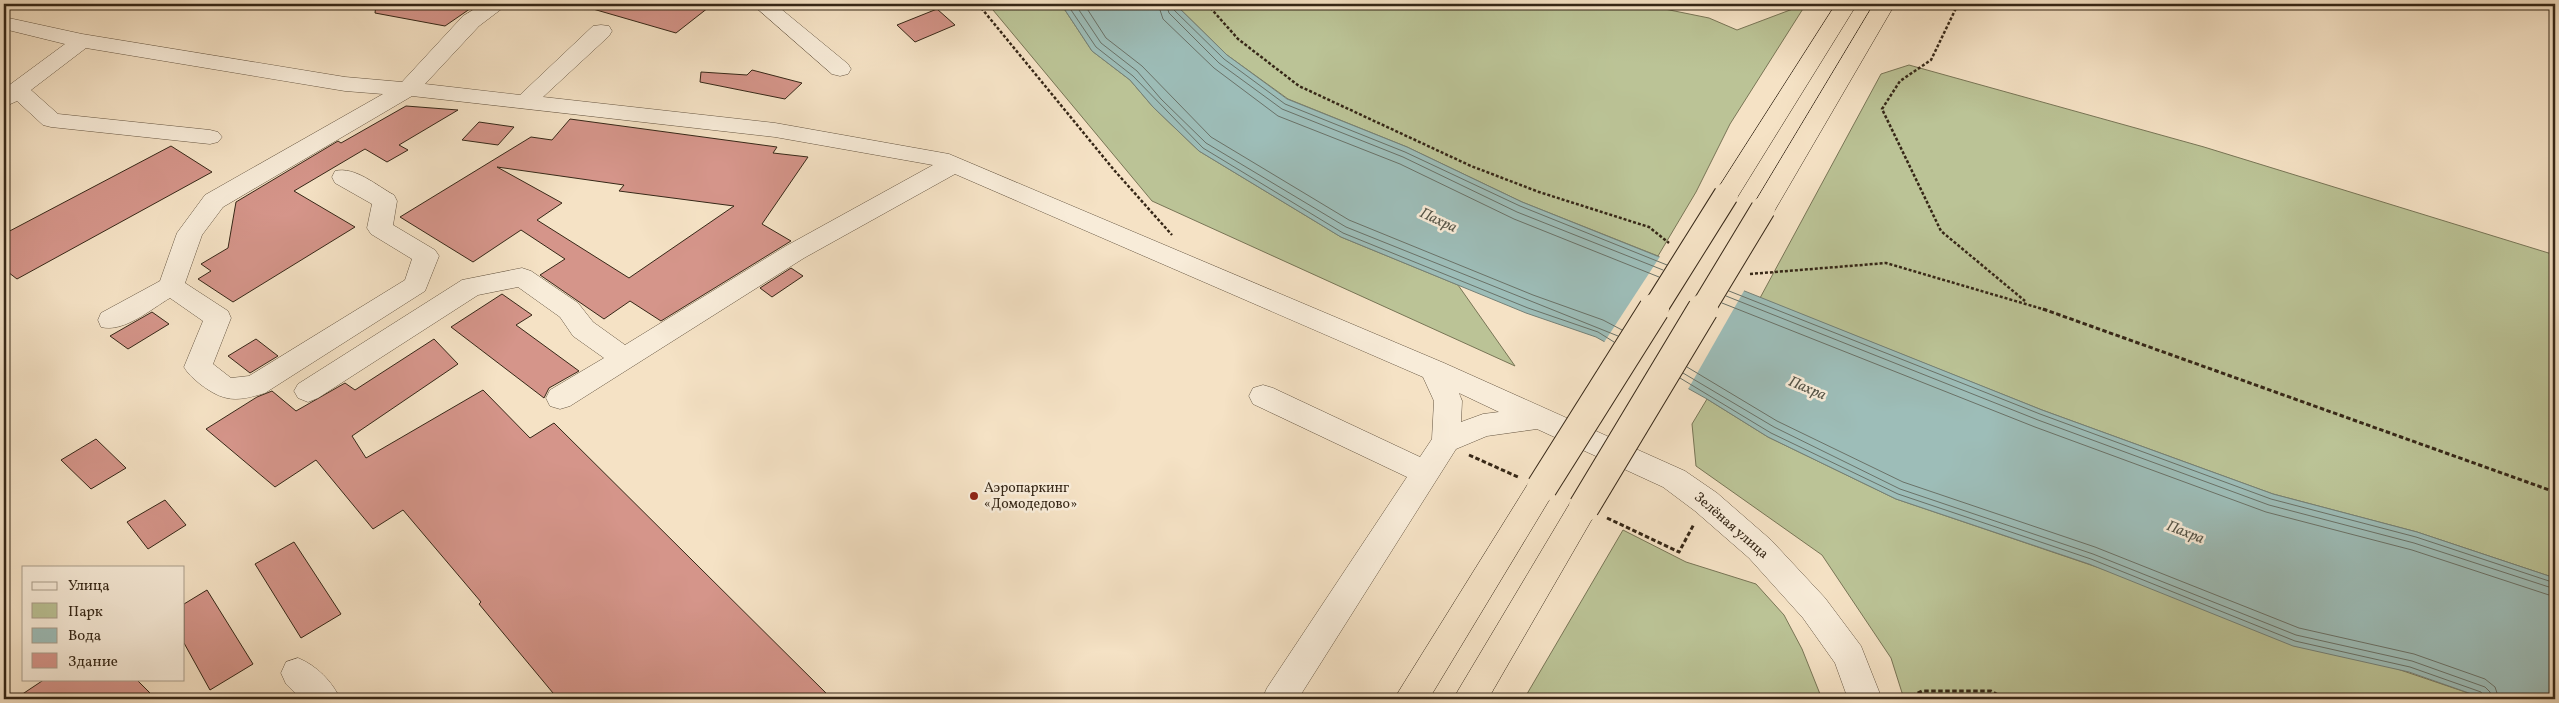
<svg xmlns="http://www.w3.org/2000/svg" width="2559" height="703" viewBox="0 0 2559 703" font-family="Vollkorn,serif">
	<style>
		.green { fill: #bbc396; stroke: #787556 }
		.water { fill: #9dbdb8; stroke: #748178 }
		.pier { fill: #f5e2c5 }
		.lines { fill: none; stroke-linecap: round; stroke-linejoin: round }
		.shore { stroke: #6a7268; stroke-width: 1 }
		.building { fill: #d5958a; stroke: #362717; fill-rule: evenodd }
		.minor-casing { stroke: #665642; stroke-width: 1 }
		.highway-casing { stroke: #362717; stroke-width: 1 }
		.path-far1 { stroke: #362717; stroke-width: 2.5; stroke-dasharray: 3 2; stroke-linecap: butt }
		.path { stroke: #362717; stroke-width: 3; stroke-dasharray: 4.5 2.5; stroke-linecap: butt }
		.minor { fill: #f8ecd9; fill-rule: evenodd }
		.highway { fill: #f5e2c5; fill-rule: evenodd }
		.highway-bridge-far1-casing { stroke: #362717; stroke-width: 26; stroke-linecap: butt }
		.highway-bridge-casing { stroke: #362717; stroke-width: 32; stroke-linecap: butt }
		.highway-bridge-far1 { stroke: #f5e2c5; stroke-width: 24 }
		.highway-bridge { stroke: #f5e2c5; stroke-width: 30 }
		.poi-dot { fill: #8f2418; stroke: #f8ecd9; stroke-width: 2 }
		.labels { text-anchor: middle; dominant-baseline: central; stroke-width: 5; stroke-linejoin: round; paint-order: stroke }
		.poi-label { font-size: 14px; fill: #362717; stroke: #f8ecd9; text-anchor: start }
		.street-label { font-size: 14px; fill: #362717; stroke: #f8ecd9 }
		.water-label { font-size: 15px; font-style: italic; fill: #555447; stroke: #f8ecd9 }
	</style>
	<rect width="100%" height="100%" fill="#f5e2c5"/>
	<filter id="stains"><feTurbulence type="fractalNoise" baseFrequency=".004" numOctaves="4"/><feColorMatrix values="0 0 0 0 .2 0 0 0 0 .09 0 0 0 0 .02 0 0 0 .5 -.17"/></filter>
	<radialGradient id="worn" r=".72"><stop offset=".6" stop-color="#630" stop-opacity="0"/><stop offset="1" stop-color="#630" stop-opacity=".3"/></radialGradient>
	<g class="green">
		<polygon points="988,4 1061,4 1092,51 1130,80 1153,107 1199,151 1341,237 1458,285 1515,366 1152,201"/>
		<polygon points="1175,4 1640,4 1709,18 1737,30 1806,4 1730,124 1696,192 1658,256 1522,202 1407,147 1288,99 1227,55"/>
		<polygon points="1909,65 2204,147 2555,255 2555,578 2417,532 2273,494 2042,410 1760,298 1881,74"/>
		<polygon points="1707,399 1768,437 1896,499 2486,699 1904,699 1891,658 1822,555 1696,466 1692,424"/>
		<polygon points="1623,530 1686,562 1756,584 1784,615 1802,649 1822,699 1524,699"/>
	</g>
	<polygon class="water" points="1061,4 1175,4 1227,55 1287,99 1407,147 1522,202 2042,410 2273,494 2417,532 2555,578 2555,699 2486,699 2409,672 2293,646 2089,564 1896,499 1768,437 1707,399 1596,337 1526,313 1341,237 1199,151 1153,107 1130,80 1092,51"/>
	<polygon class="pier" points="1661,255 1745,289 1687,391 1603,344"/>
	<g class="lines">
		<g class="shore">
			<polyline points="1067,4 1096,47 1133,76 1203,148 1343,233 1528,308 1598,332 1614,342"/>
			<polyline points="1075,4 1101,43 1137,71 1161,99 1206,143 1346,227 1618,336"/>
			<polyline points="1084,4 1106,38 1142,66 1211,137 1349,220 1533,295 1603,320 1622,330"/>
			<polyline points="1158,4 1163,19 1214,68 1278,116 1400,164 1514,219 1659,277"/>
			<polyline points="1166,4 1169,13 1219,63 1282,109 1403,157 1517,212 1663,270"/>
			<polyline points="1172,4 1173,9 1224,59 1285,104 1405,152 1520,206 1667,265"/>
			<polyline points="1729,291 2040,414 2271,499 2416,537 2555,583"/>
			<polyline points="1726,296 2038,420 2269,505 2414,543 2555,589"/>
			<polyline points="1722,303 2035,427 2266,512 2412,550 2555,597"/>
			<polyline points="1687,367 1777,421 1903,482 2095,547 2299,628 2414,654 2485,679 2495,687 2499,699"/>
			<polyline points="1683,373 1774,427 1900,489 2093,554 2296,635 2412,661 2485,687 2490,692 2491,699"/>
			<polyline points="1680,378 1771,433 1898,494 2091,559 2295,641 2410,667 2481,692 2485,699"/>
		</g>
	</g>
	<g class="building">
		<polygon points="376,4 477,4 445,26 375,13"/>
		<polygon points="593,4 713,4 676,33 593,9"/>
		<polygon points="937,9 955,25 915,42 897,25"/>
		<polygon points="752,70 802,83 785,99 700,82 701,72 747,75"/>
		<polygon points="406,106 458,110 399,145 408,150 387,162 365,149 294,191 355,227 233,302 198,279 211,271 201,264 228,248 236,202 338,141 341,143"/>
		<path d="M570,119L777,147L773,153L808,157L762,224L791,241L661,321L630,301L604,319L540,275L565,259L521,230L473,262L400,217L531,137L552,140ZM497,167L624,185L619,191L734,206L629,278L537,220L562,203Z"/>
		<polygon points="479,122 514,127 498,145 462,140"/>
		<polygon points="171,146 212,172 17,279 4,269 4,234"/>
		<polygon points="791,268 803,276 772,297 760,288"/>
		<polygon points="502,294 532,315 516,325 579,371 549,388 544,398 451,327"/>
		<polygon points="152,312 169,324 128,349 110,336"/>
		<polygon points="256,339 278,356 250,373 228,356"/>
		<polygon points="434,339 458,364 352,436 366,458 483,390 530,438 554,423 832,699 558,699 479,604 481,602 403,510 373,529 316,460 275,487 206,429 257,397 272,391 296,411 345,383 355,390"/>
		<polygon points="96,439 126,468 91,489 61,460"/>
		<polygon points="165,500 186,525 148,549 127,522"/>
		<polygon points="294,542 341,614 301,638 255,564"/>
		<polygon points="207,590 253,664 210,690 184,643 184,604"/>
		<polygon points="45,679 136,679 156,699 15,699"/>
	</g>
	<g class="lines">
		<g class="minor-casing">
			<g id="minor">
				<path d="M483,4H508L479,26L425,84L520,95L593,26L601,25L609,26L612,31L609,36L543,97L775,123L949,154L1444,363L1685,471L1717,493L1771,540L1825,598L1861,646L1882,699H1848L1835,663L1803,618L1749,558L1695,511L1663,487L1537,429L1487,436L1456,449L1298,699H1262L1267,688L1407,477L1253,404L1249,396L1253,388L1263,385L1273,388L1420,457L1432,439L1434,401L1423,377L955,174L804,258L570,406L560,409L550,406L546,398L550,390L604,358L573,336L560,317L518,287L478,295L318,398L308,402L298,398L294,391L298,384L462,280L522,268L531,271L578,303L593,322L625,345L786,246L933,165L775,137L412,96L223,207L202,235L185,283L228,311L231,318L213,364L231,378L249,376L405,280L412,259L371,234L367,228L372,204L335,183L332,177L335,171C355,166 377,186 394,195L397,201L393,225L435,250L439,256L425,291L265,393C236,402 224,402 200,384C193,378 188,374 184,367L203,321L170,298C151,309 124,333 101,327L98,320L101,313L160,281L177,233L205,195L383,94L345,91L86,48L31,90L58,114L210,130L218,132L222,137L218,142L210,144L51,127L43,125L17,101L4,107V89L65,44L4,29V17L82,34L345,77L402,82L463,16ZM1459,393L1499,412L1483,414L1461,422L1462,401Z"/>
				<polygon points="752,4 775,4 848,64 851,69 848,74 840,76 832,74"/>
				<path d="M298,658C316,665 333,682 340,699H301L286,684L281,673L286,662Z"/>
			</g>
		</g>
		<g class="highway-casing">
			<g id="highway">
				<polygon points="1836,4 1857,4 1735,201 1726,203 1717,201 1714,195"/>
				<polygon points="1874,4 1895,4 1772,215 1763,217 1754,215 1751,209"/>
				<polygon points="1542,475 1553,479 1557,487 1429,699 1394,699 1531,479"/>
				<polygon points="1584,495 1595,498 1599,507 1488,699 1453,699 1573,498"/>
			</g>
		</g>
		<g class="path-far1">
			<polyline points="978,4 1114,170 1172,235"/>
			<polyline points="1207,4 1238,39 1299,86 1471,166 1539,192 1649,227 1669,243"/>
			<polyline points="1958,4 1931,60 1900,81 1882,109 1941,231 2025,301"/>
			<polyline points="1750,274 1886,263 2046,310"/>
		</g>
		<g class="path">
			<polyline points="2043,309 2555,492"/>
			<polyline points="1469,455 1518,477"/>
			<polyline points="1607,518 1679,552 1694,524"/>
			<polyline points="1905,699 1922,691 1991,691 2005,699"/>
		</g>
		<use href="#minor" class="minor"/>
		<use href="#highway" class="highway"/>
		<g class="highway-bridge-far1-casing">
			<g id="highway-bridge-far1">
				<polyline points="1654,310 1726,195"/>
				<polyline points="1702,310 1763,209"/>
			</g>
		</g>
		<g class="highway-bridge-casing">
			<g id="highway-bridge">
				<polyline points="1542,487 1654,309"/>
				<polyline points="1584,507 1703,309"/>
			</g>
		</g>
		<use href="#highway-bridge-far1" class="highway-bridge-far1"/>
		<use href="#highway-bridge" class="highway-bridge"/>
	</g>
	<circle class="poi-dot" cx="974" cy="496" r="5"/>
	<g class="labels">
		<g class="poi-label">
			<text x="984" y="488">Аэропаркинг<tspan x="984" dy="16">«Домодедово»</tspan></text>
		</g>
		<g class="street-label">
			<text transform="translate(1731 526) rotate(41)">Зелёная улица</text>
		</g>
		<g class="water-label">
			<text transform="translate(1438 221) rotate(25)">Пахра</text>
			<text transform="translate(1807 389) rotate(23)">Пахра</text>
			<text transform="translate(2185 533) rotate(21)">Пахра</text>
		</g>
	</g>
	<rect width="2559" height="703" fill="none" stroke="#f5e2c5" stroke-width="20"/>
	<rect x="5" y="5" width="2549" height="693" fill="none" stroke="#362717" stroke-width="2.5"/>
	<rect x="10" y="10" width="2539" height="683" fill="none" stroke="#362717"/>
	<rect x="22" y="566" width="162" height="115" fill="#f8ecd9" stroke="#aa9d8b"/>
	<rect x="32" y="582" width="25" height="8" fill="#f8ecd9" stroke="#aa9d8b"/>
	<text x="68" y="590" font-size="15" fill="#362717">Улица</text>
	<rect x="32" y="603" width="25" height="15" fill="#bbc396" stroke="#aa9d8b"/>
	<text x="68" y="616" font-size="15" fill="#362717">Парк</text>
	<rect x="32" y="628" width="25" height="15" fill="#9dbdb8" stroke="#aa9d8b"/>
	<text x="68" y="640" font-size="15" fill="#362717">Вода</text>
	<rect x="32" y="653" width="25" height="15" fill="#d5958a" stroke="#aa9d8b"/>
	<text x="68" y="666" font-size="15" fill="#362717">Здание</text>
	<rect width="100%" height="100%" filter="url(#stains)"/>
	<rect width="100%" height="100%" fill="url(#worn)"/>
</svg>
